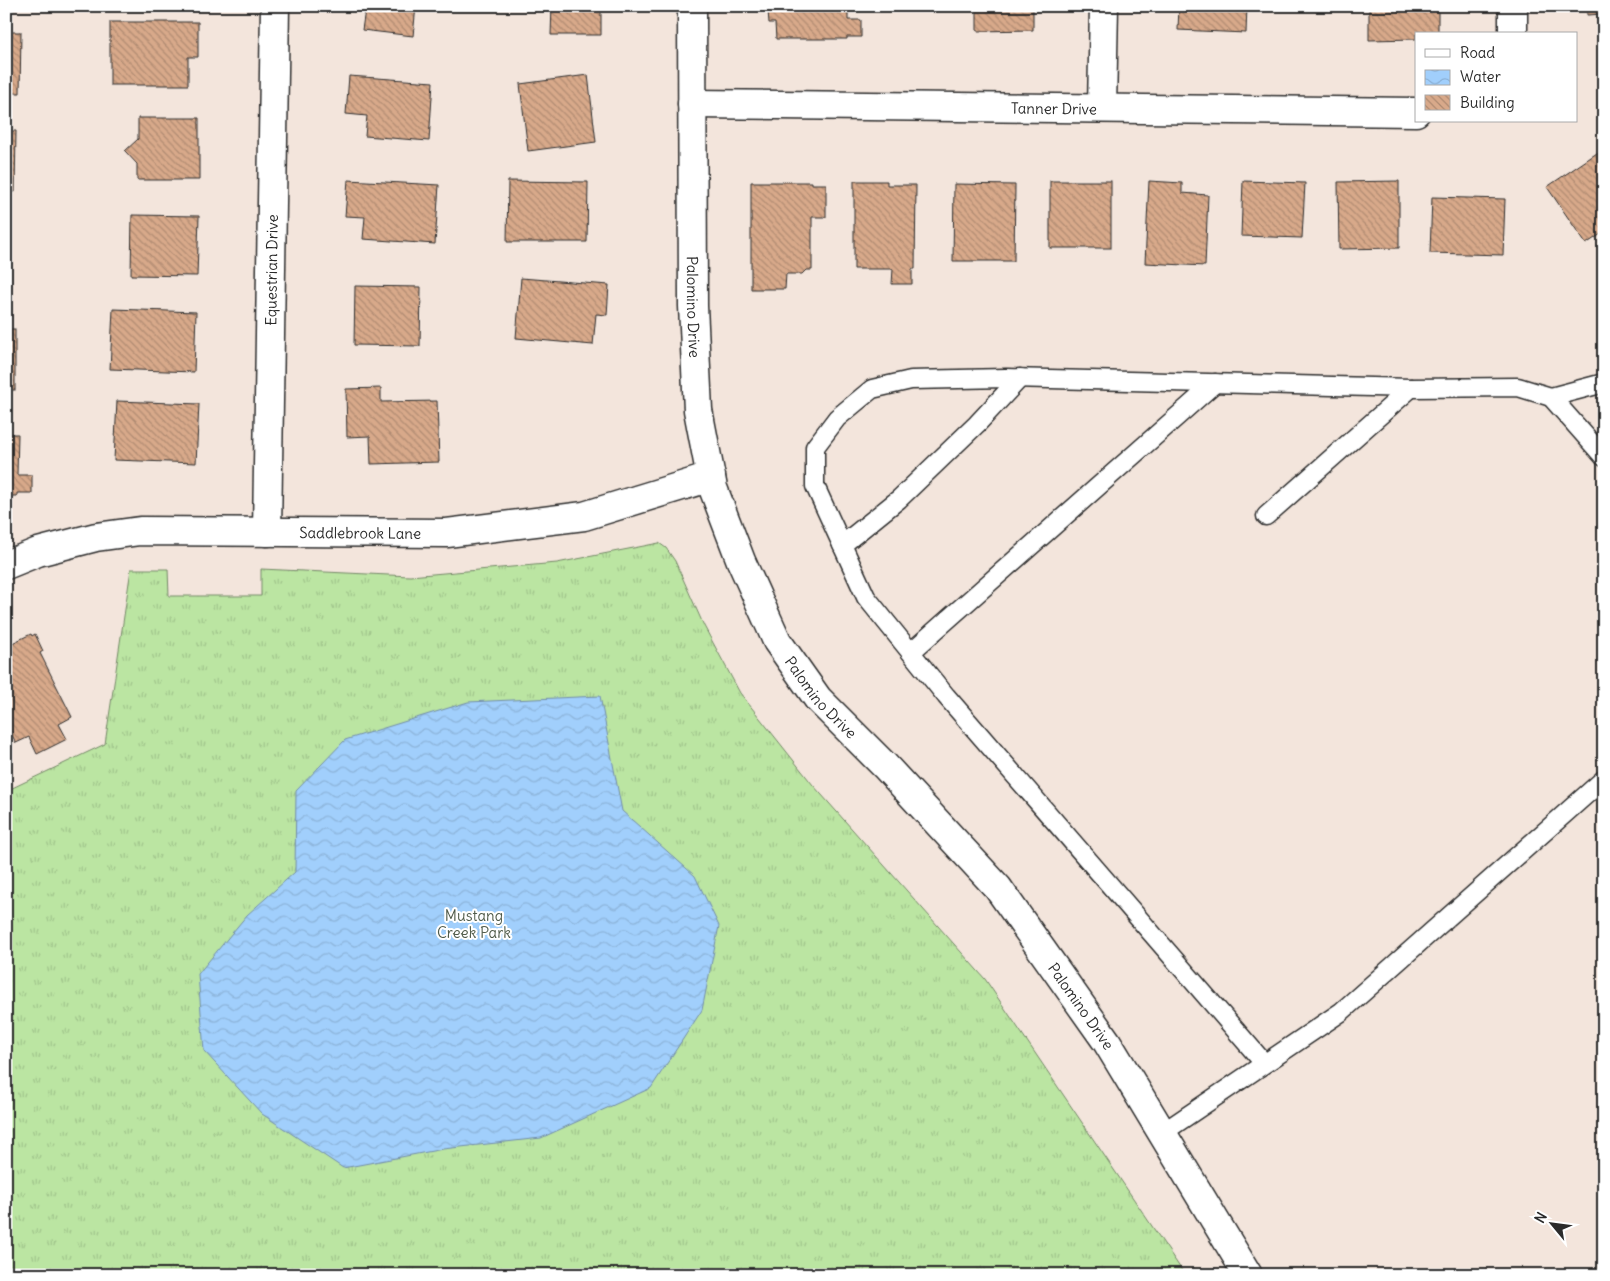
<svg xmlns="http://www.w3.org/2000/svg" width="1610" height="1281" viewBox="0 0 1610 1281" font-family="Delius,sans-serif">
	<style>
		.grass { fill: url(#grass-tufts); stroke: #738866 }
		.water { fill: url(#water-waves); stroke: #728da8 }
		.building { fill: url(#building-back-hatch); stroke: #2b2b2b }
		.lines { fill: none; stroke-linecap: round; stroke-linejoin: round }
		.lane-casing { stroke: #2b2b2b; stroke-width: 21 }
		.street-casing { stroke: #2b2b2b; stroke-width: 31 }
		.lane { stroke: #fff; stroke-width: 18 }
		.street { stroke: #fff; stroke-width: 28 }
		.labels { text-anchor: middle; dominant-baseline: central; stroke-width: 4; stroke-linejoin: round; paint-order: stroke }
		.street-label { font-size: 15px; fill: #2b2b2b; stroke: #fff }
		.park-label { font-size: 15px; fill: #4f5a49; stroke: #fff }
	</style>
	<defs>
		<pattern id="grass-tufts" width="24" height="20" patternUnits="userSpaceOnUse" patternTransform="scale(1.25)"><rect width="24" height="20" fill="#bbe5a2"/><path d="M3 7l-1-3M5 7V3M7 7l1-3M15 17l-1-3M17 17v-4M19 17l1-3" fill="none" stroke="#a1c58c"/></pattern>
		<pattern id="water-waves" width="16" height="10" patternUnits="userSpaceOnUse" patternTransform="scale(1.25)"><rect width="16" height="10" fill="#a1cffc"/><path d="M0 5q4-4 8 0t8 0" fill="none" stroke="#8bb2d8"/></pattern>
		<pattern id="building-back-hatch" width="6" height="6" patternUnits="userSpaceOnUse" patternTransform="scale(1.25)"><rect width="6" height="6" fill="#d8a98a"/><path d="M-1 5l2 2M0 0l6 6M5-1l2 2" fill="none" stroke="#af8a71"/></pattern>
	</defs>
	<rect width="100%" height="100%" fill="#f3e5dc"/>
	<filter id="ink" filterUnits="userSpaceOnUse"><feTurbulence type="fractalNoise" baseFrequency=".02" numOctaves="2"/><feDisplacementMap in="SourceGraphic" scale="10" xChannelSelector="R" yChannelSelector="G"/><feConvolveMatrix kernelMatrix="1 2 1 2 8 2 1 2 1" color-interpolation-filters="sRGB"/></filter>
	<g filter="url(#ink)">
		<polygon class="grass" points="659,543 666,548 675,561 704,626 740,693 813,785 985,979 1185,1275 6,1275 6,791 105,744 131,569 168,569 169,596 261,596 261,569 410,576 557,563"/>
		<polygon class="water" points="600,696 622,811 695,876 719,926 702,1010 651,1088 541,1138 443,1149 343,1168 262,1114 204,1051 198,974 247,915 295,872 296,791 345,740 468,702"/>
		<g class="building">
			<polygon points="345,6 416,6 413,36 362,30 365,10 344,9"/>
			<polygon points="552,6 601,6 601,35 551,35"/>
			<polygon points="766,6 848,6 848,20 861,20 861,37 847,37 847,39 776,39 775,23 769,23 768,11 766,11"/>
			<polygon points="977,6 1033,6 1033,30 977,31"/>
			<polygon points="1179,6 1247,6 1246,33 1178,30"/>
			<polygon points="1369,6 1438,6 1438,34 1416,34 1416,39 1369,40"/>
			<polygon points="1587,6 1604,6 1604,14 1587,15"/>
			<polygon points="110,22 198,22 198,57 188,57 188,85 110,85"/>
			<polygon points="6,32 21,32 20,93 6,93"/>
			<polygon points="588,75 596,142 528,151 520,84"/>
			<polygon points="349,76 433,82 429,141 365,136 367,116 346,114"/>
			<polygon points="138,118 199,118 199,180 137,180 137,164 125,151 138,139"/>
			<polygon points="6,131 16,131 15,192 6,192"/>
			<polygon points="1597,153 1604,162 1604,232 1586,244 1547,187"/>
			<polygon points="348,180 439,185 435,244 363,239 365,217 345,216"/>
			<polygon points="508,181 588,182 587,242 507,242"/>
			<polygon points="854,181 887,181 887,185 916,185 915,269 912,269 912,284 892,284 893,269 854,269"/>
			<rect x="1050" y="181" width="61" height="67"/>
			<polygon points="1149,181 1182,183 1182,193 1208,195 1205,266 1145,263"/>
			<polygon points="1243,181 1305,183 1302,238 1241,236"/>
			<polygon points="1399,181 1399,248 1339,249 1338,182"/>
			<polygon points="751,182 812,182 812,184 826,184 826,217 812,217 812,270 806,270 802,274 786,274 785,289 751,289"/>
			<polygon points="954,184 1015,185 1014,261 953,261"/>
			<polygon points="1432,197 1505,199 1503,255 1430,253"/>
			<polygon points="132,215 199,216 197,276 131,275"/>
			<polygon points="521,278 609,285 607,315 596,314 593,345 516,338"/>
			<polygon points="355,286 421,287 420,346 354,345"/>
			<polygon points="113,309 196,312 194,372 110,369"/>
			<rect x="6" y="329" width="9" height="61"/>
			<polygon points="381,388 381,402 437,401 439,462 371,464 370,436 347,437 346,389"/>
			<polygon points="117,401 199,404 196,463 114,460"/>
			<polygon points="6,434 18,434 17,475 32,475 32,493 17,493 17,496 6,496"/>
			<polygon points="31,634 32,636 35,634 43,651 40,653 72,717 59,724 67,739 37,754 29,737 16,743 6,723 6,646"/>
		</g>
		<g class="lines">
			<g class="lane-casing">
				<g id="lane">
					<polyline points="1604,383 1551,397 1604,457"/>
					<polyline points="1266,516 1411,388"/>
					<polyline points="842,545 899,499 977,424 1020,378"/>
					<polyline points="911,652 1215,383"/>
					<polyline points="1264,1063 946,696 866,597 815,486 815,447 837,418 872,389 911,380 1006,378 1411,388 1518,387 1551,397"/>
					<polyline points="1162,1133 1341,1012 1604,779"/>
				</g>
			</g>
			<g class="street-casing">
				<g id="street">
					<path id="s1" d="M692,6L693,306L698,410L713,488L741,561L777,641L818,699L885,766L998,888L1107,1042L1248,1275"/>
					<polyline points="1513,34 1513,6"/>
					<path id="s2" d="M692,104L1416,112"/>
					<polyline points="1102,108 1104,6"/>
					<path id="s3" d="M267,532L275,6"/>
					<path id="s4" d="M6,565L38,552L96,537L140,531L447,533L584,516L711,477"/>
				</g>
			</g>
			<use href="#lane" class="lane"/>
			<use href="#street" class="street"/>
		</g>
	</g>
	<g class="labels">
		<g class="street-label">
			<text stroke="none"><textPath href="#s2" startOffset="362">Tanner Drive</textPath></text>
			<text stroke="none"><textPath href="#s3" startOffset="262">Equestrian Drive</textPath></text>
			<text stroke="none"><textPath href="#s1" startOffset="301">Palomino Drive</textPath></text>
			<text stroke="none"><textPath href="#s4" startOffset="359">Saddlebrook Lane</textPath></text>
			<text stroke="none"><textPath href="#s1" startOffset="721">Palomino Drive</textPath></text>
			<text stroke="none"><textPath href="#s1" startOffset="1126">Palomino Drive</textPath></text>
		</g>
		<g class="park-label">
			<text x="474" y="915">Mustang<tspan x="474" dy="17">Creek Park</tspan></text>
		</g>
	</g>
	<rect width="1610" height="1281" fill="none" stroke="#fff" stroke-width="25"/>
	<rect x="12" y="12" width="1585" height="1256" fill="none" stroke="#2b2b2b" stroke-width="2" filter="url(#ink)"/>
	<rect x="1415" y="32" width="162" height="90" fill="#ffffff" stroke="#aaaaaa"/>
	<rect x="1425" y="49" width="25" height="8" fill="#ffffff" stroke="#aaaaaa"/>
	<text x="1460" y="58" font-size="15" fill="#2b2b2b">Road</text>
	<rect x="1425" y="70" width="25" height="15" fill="url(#water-waves)" stroke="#aaaaaa"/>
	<text x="1460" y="82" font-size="15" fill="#2b2b2b">Water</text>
	<rect x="1425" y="95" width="25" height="15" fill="url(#building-back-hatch)" stroke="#aaaaaa"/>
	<text x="1460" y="108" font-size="15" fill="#2b2b2b">Building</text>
	<g transform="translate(1552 1224) rotate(299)" stroke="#ffffff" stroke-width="4" paint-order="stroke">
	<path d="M0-4L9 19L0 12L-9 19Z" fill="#2b2b2b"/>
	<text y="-8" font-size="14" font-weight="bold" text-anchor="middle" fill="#2b2b2b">N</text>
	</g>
</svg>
